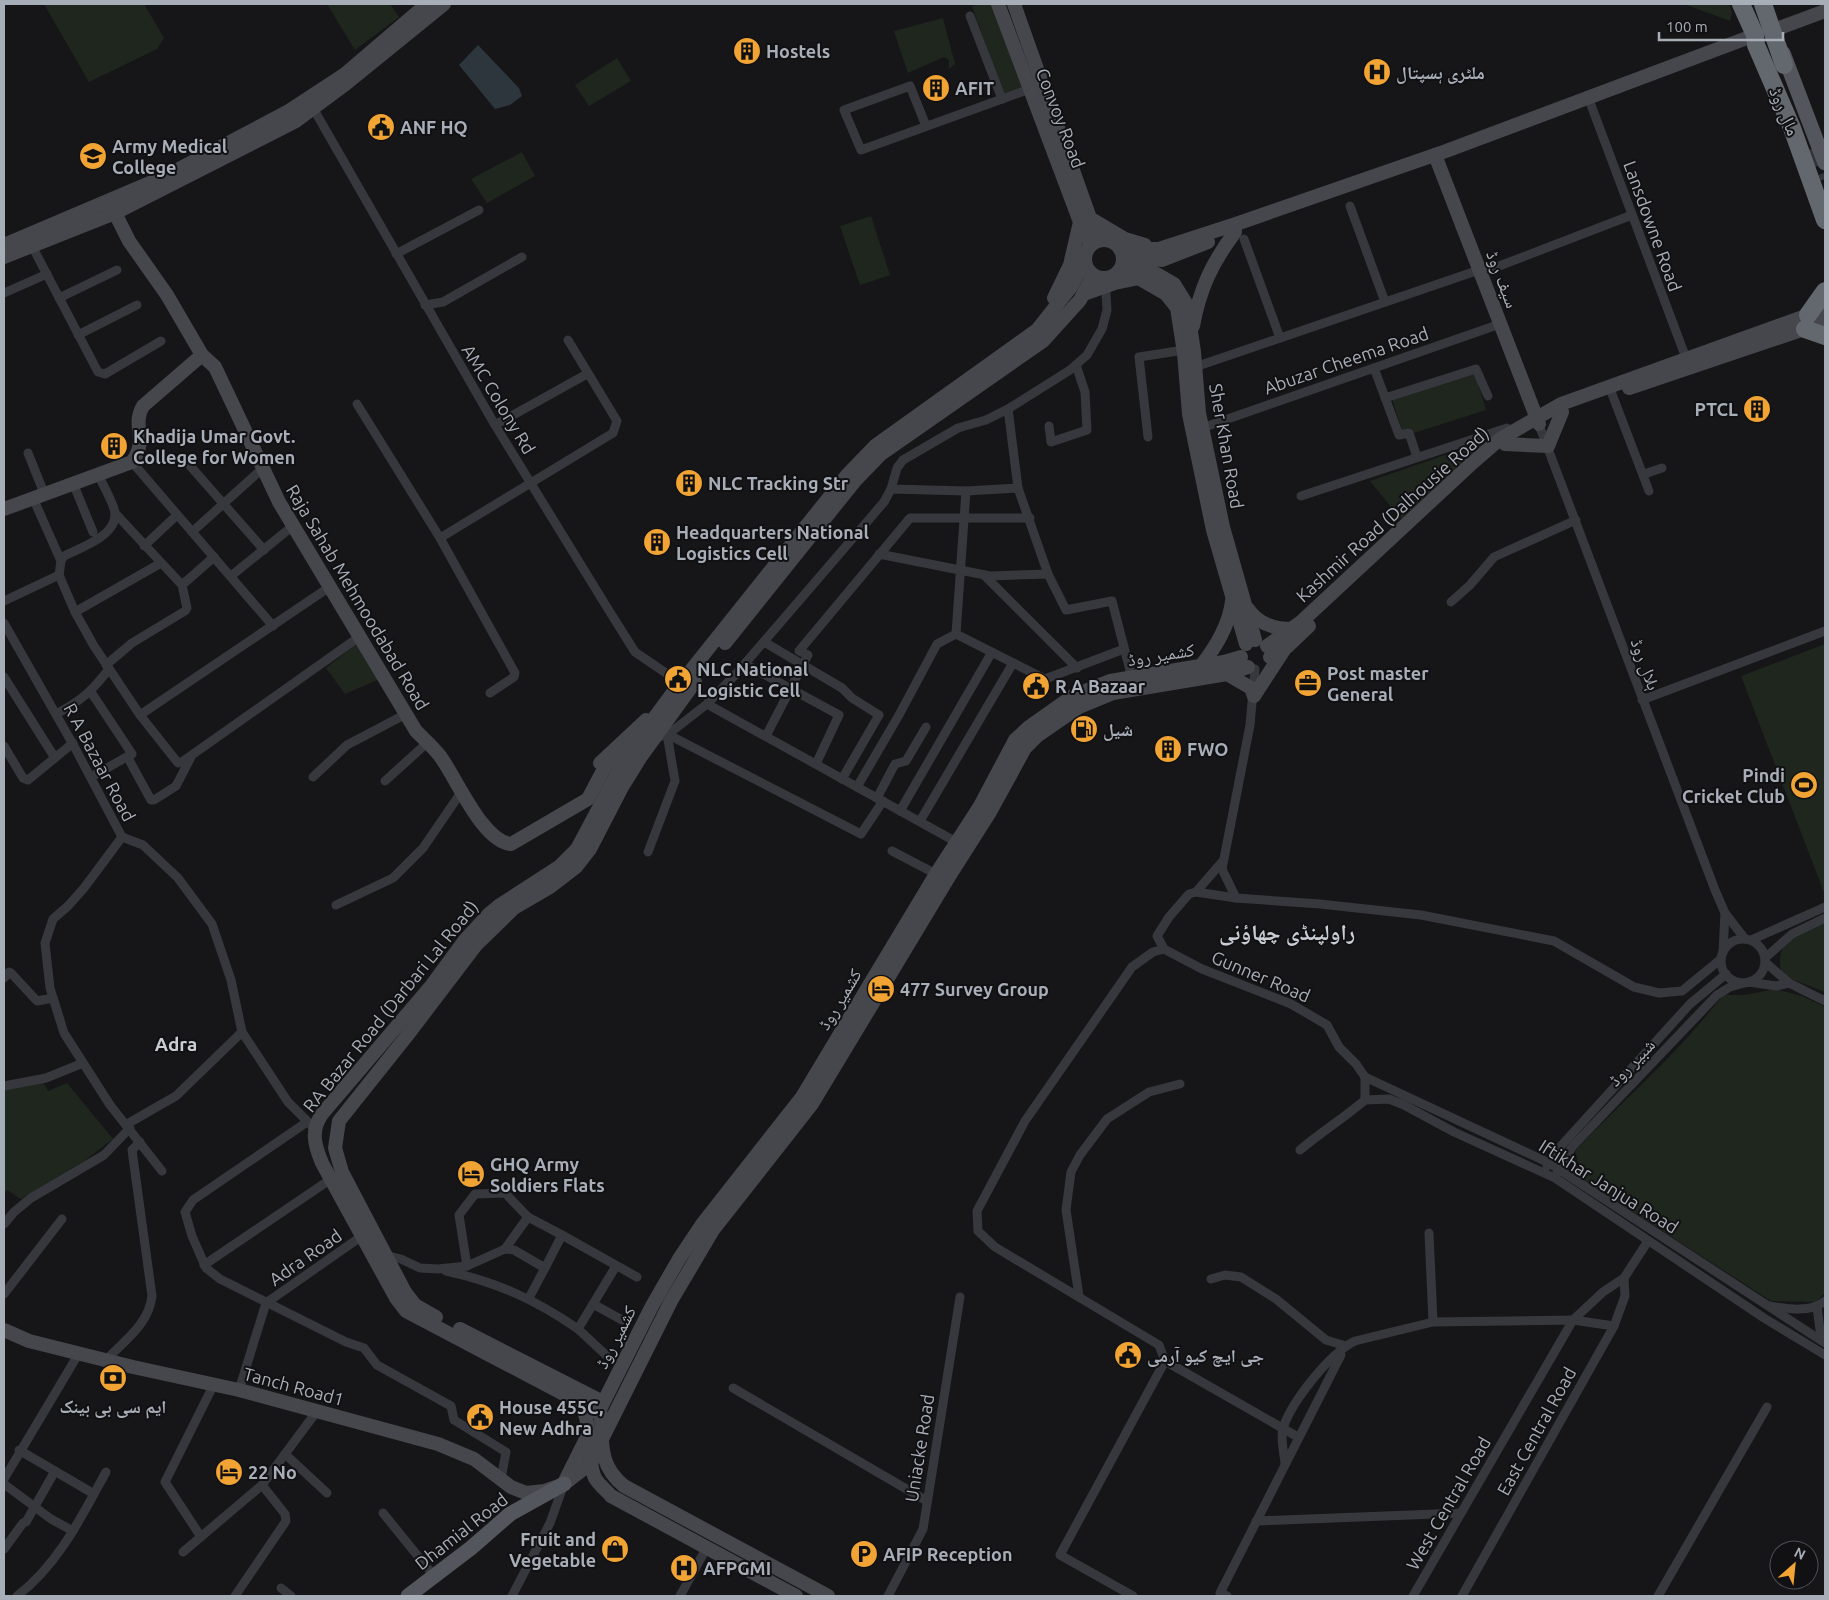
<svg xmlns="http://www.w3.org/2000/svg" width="1829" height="1600" viewBox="0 0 1829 1600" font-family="Ubuntu,'Noto Naskh Arabic',sans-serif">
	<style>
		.green { fill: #1e261e }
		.water { fill: #2c363c }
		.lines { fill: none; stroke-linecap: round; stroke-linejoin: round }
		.highway-tunnel { stroke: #333438; stroke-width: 18; stroke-dasharray: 18 9; stroke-linecap: butt }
		.street { stroke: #37383d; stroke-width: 9 }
		.secondary { stroke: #45474d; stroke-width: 14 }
		.primary { stroke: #53565c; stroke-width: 15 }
		.highway { stroke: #63676e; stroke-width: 18 }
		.labels { text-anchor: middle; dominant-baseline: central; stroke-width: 4; stroke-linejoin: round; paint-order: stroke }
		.poi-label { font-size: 18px; font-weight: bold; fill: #a8aeb8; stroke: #111113; text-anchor: start }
		.street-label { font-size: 18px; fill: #a8aeb8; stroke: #111113 }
		.neighbourhood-label { font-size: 19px; font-weight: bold; fill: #c9cdd4; stroke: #111113 }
		.district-label { font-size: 22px; font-weight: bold; fill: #c9cdd4; stroke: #111113 }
	</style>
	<rect width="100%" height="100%" fill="#161618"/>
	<g class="green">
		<polygon points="44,4 144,4 164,38 157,49 89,82"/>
		<polygon points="327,4 390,4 399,17 355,50"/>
		<polygon points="983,4 991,4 1024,89 1005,98 972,6"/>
		<polygon points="1684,4 1729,4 1732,13 1730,21"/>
		<polygon points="943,18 955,64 949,69 949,60 944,57 908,73 894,31"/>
		<polygon points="617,58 631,81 589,106 575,85"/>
		<polygon points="522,152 535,176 487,203 471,179"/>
		<polygon points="871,216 890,275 860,285 840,226"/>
		<polygon points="1475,374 1486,410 1414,433 1411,428 1402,430 1392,399"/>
		<polygon points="1488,440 1401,519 1370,481"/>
		<polygon points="359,642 382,678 345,694 326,668"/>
		<polygon points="1825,644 1825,895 1741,676"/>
		<path d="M1825,921V992L1789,978L1781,972C1775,937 1798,934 1825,921Z"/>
		<path d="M1775,989L1802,996L1825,1007V1293L1816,1302L1771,1301L1583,1180L1575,1151C1625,1098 1678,1054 1723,995H1745Z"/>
		<polygon points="43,1082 48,1091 67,1083 113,1139 84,1161 21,1199 7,1190 4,1193 4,1089"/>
	</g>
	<polygon class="water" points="478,45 519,88 522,96 510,105 495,109 459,65"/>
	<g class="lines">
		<polyline class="highway-tunnel" points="1814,148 1825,179"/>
		<g class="street">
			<polyline points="970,16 1002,99"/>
			<polyline points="1591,105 1686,358"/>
			<polyline points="313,108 495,425 608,609 635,652 682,684"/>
			<polyline points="926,126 910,86 844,110 861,150 1030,89"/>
			<polyline points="1350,206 1385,302"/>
			<polyline points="1244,239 1280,338"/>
			<polyline points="32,246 98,372 105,374 161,341"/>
			<polyline points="396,254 479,210"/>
			<polyline points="1481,273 1632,215"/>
			<polyline points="4,293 47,274"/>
			<polyline points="59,298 117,270"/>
			<polyline points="425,305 443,302 522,257"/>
			<polyline points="78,335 137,305"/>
			<polyline points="1195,367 1479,270"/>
			<polyline points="1374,368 1399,435 1409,433 1417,457"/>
			<polyline points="1612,394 1649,491"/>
			<polyline points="1385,398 1476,369 1488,396"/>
			<polyline points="357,404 440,538 515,673 514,677 490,693"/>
			<polyline points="1008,409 1018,488 1048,574 1066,610 1112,601 1132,678"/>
			<polyline points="495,425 587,374"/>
			<polyline points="1539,425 1715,890 1725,913 1745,939"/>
			<polyline points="1049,426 1051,442 1087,430 1085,392 1076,365"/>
			<polyline points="1202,428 1500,324"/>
			<polyline points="1148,437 1139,357 1184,350"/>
			<polyline points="28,453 44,493"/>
			<polyline points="185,460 264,550"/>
			<polyline points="132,462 273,626"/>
			<path d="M98,474C103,486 113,501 115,513C117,536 80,548 64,556L61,561L59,575L75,612L94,646L140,715L178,763L182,762L359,637"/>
			<polyline points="1644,474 1662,468"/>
			<polyline points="73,483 93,532"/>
			<polyline points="891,489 966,491 1018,488"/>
			<polyline points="966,491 956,634 1045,679 1124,649"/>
			<polyline points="1301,496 1507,428"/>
			<polyline points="33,498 61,561"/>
			<polyline points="192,532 262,469"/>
			<polyline points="440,538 613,433 617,421 568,340"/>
			<polyline points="144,546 177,515"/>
			<polyline points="879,554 990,576 1048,574"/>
			<polyline points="984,575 1077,668"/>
			<polyline points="231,576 294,525"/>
			<polyline points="182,585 214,557"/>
			<polyline points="4,601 59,575"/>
			<polyline points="1451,602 1470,585 1494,557 1576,520"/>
			<polyline points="75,612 161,563"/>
			<polyline points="4,623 75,748 122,837 143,845 178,878 212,924 231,980 242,1032 288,1102 315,1129"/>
			<polyline points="764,642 842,688 852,698 879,715 842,779"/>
			<polyline points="745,664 839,715 816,764"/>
			<polyline points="106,665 132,643 185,611 187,608 182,585 115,513"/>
			<polyline points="4,677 55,758"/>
			<polyline points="1642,700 1825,631"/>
			<polyline points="707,704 736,674 884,502 891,489 897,468 903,460 958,428 986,420 1008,409 1070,370 1087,355 1102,329 1107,310 1105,278"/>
			<path d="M56,714C81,701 92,691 109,669"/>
			<polyline points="140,715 331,586"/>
			<polyline points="667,734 861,834 883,801"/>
			<polyline points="766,736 808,655 799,651 910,518 1030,518"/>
			<polyline points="655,739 671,732 707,704 960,844"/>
			<polyline points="4,746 23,778 28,780 73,743"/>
			<polyline points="128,758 151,800 154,800 176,786 191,757"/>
			<polyline points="91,777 132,754 91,692"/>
			<polyline points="313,777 347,745 406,714"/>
			<polyline points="385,781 427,743"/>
			<polyline points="857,787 899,715 937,644 956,634"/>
			<polyline points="877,798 895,764 906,761 926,727"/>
			<polyline points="900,811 992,652"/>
			<polyline points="920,821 1013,663"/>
			<polyline points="122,837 84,888 68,906 53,919 45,943 50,988 64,1033 110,1105 162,1171"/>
			<polyline points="892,851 936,874"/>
			<polyline points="648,852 675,781 667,734"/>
			<polyline points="1196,892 1222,862"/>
			<polyline points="1236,898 1222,869 1250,725 1255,669"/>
			<polyline points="336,905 393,878 423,848 462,791"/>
			<circle cx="1743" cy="961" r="22"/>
			<polyline points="1751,940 1825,907"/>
			<polyline points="1723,952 1725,913"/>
			<polyline points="1765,958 1792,934 1825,918"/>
			<polyline points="1721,959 1682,991 1659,993 1634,987 1554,941 1421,915 1320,904 1236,898 1196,892 1189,894 1169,917 1157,936 1164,949 1202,969 1291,1004 1327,1025 1339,1047 1356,1064 1365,1077 1549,1163 1825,1343"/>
			<polyline points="1765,962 1789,983 1825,1001"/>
			<polyline points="4,978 9,972 11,973 37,1001 53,998"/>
			<polyline points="1749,982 1776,986 1789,983"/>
			<polyline points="4,1086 46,1078 83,1063"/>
			<polyline points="1365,1100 1389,1099 1404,1105 1454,1132 1555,1178 1764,1318 1825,1355"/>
			<polyline points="307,1122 193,1200 185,1212 192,1236 206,1268 220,1279 346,1342 364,1348 377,1365 451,1406 454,1420 506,1452 501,1479"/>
			<polyline points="127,1124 176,1096 242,1032"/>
			<path d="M1300,1150C1321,1132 1344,1118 1365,1100V1077"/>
			<polyline points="1547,1166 1561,1146 1690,1004 1726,974"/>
			<polyline points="1557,1173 1572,1147 1717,995 1730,987 1744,983"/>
			<polyline points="4,1224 14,1212 31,1198 104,1155 130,1128"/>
			<polyline points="1429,1233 1433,1322"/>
			<polyline points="505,1249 528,1217 562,1235"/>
			<polyline points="385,1255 401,1259 420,1268 438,1269 467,1266 505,1249 514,1250 545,1268 562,1235 637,1277"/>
			<polyline points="204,1265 331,1179"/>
			<polyline points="467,1266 459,1215 475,1194 505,1193 528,1217"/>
			<path d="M446,1271C497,1282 536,1300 578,1329"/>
			<polyline points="1211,1279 1225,1275 1241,1277 1276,1299 1326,1340 1346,1346"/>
			<polyline points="4,1294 62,1219"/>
			<polyline points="1079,1296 1066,1210 1071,1172 1080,1155 1107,1119 1149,1092 1180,1084"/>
			<polyline points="529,1298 545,1268"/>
			<polyline points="593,1304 622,1320"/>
			<path d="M1770,1306C1788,1309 1810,1313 1825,1301"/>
			<polyline points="1817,1307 1820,1330 1825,1342"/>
			<polyline points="606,1355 578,1329 616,1266"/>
			<path d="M106,1360C124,1341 149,1324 152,1296L132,1150L140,1142"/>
			<polyline points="1165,1361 1298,1437"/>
			<polyline points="733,1388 927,1501"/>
			<polyline points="239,1390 266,1303 362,1236"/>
			<polyline points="19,1450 94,1494"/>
			<polyline points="285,1454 327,1493"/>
			<path d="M1285,1463C1284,1453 1280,1437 1283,1428C1292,1401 1330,1353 1355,1341L1433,1322L1573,1320L1614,1326"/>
			<polyline points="4,1479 79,1353"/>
			<polyline points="4,1484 51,1519 73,1531"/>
			<polyline points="383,1513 434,1576"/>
			<polyline points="1256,1521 1461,1513"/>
			<polyline points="201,1537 165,1482 214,1384"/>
			<polyline points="4,1549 23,1523 26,1522 55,1471"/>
			<polyline points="183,1552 262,1485 317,1411"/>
			<polyline points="281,1588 291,1596"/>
			<path d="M17,1596C58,1565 82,1516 106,1472"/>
			<polyline points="235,1596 286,1521 285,1514 262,1485"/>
			<polyline points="512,1596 550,1523 564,1484"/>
			<polyline points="680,1596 707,1547"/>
			<polyline points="888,1596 923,1529 960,1297"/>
			<polyline points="1133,1596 1060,1555 1165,1361 1159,1345 995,1247 978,1231 977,1211 1025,1121 1132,967 1153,952 1164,949"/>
			<polyline points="1227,1596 1220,1593 1341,1355"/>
			<polyline points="1413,1596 1573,1320 1603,1292 1624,1278 1648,1241"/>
			<polyline points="1462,1596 1614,1326 1625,1296 1624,1278"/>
			<polyline points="1658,1596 1767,1407"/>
		</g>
		<g class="secondary">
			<polyline points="998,4 1080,222 1091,245"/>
			<polyline points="1014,4 1090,218 1104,240"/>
			<polyline points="1774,30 1825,11"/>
			<polyline points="1435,155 1539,424"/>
			<path d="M109,201L129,241L167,295L202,355L215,367L279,502L416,731C424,739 433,747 440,756C457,779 482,841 511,844L588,799L607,763L627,755L632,756"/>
			<polyline points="1093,220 1125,239 1145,245"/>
			<circle cx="1104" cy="259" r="19"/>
			<polyline points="4,245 164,177 287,112 345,74 427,4"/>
			<polyline points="1120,249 1159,249 1236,224 1446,151 1755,35"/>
			<polyline points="4,257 115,213 296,121 343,86 444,4"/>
			<polyline points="1135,257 1162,260 1208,242"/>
			<polyline points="1123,261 1155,273 1174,284 1187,305 1194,352 1199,413 1223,527 1255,640"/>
			<polyline points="1121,268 1166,294 1177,308 1184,353 1189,414 1213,530 1246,644"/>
			<polyline points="1084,294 1115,283 1139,278"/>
			<polyline points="1054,298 1070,265 1080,222"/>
			<path d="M1193,326C1200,288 1212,263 1235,232"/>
			<polyline points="1629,388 1825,322"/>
			<polyline points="1505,444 1548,446 1562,412"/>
			<path d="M4,509L132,462C149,439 131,426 143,406L202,355"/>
			<path d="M1248,609C1259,625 1275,629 1293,629"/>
			<polyline points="725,643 854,482 881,454 1043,341 1080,300 1093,275"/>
			<polyline points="1267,646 1301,622 1470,465 1500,439 1561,404 1825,309"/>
			<polyline points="1270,657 1287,647 1309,626"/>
			<path d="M1200,667C1216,647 1229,626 1232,601"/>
			<polyline points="1227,674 1251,688 1254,696"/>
			<polyline points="1254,696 1284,650"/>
			<polyline points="600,763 646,720"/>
			<polyline points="436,1317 415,1305 405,1292 342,1172 335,1148 339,1121 406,1037 476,945 514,908 550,887 576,867 590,849 622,787 640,758 695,682"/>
			<path d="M460,1329L597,1399C601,1405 600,1411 601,1418C602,1446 600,1467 624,1486L828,1596"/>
			<polyline points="4,1330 29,1341 133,1367 239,1390 438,1444 474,1459 511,1487 526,1493 544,1491 564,1484 591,1463 594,1457"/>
			<polyline points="598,1413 652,1306 679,1259 703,1223 802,1097 936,874 980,806 1015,740 1029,727 1073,696 1110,681 1224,662 1241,657"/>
			<polyline points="603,1437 671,1301 713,1230 812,1104 950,875 990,812 1025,748 1037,736 1079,707 1113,693 1227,674 1248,667"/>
			<polyline points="565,1481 588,1435"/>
			<path d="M796,1596L611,1496C606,1490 599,1485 595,1478C585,1457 594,1415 577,1401L406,1311L396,1298L322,1163C315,1146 310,1131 322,1114L432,985L465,940L488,915L500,905L560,866L577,849L627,755L672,694L847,475L875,446L1037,330L1071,287L1085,260"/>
		</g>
		<g class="primary">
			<polyline points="1783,53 1825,163"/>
			<polyline points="408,1596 471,1548 510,1514 564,1484"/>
		</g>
		<g class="highway">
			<polyline points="1741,4 1755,35 1756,45 1792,128 1825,220"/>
			<polyline points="1763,4 1784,65"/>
			<polyline points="1808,315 1825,291"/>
			<polyline points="1805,329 1825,336"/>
		</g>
	</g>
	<defs>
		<g id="building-disc" transform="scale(1.4375)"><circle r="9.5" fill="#f1a434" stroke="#111113"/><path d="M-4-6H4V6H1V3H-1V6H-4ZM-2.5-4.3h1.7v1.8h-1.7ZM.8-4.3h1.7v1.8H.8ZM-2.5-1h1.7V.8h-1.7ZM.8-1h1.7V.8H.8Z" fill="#111"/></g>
		<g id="hospital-disc" transform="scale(1.4375)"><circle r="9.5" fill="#f1a434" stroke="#111113"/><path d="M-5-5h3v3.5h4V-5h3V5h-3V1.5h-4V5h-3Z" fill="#111"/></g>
		<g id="civic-disc" transform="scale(1.4375)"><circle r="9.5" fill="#f1a434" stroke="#111113"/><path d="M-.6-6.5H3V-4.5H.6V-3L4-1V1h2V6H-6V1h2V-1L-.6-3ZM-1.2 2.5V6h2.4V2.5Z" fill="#111"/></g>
		<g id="university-disc" transform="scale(1.4375)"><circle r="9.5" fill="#f1a434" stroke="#111113"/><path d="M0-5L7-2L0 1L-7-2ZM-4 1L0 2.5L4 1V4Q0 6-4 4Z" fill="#111"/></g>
		<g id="office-disc" transform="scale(1.4375)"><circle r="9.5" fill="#f1a434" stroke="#111113"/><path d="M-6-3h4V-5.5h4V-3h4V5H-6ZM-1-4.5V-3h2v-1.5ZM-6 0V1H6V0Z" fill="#111"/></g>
		<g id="fuel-disc" transform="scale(1.4375)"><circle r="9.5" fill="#f1a434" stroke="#111113"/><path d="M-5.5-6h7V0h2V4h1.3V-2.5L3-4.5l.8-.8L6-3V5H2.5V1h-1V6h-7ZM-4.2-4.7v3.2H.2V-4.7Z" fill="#111"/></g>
		<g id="stadium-disc" transform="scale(1.4375)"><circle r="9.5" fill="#f1a434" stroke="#111113"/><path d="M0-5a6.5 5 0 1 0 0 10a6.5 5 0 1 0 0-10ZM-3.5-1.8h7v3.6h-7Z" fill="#111"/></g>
		<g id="hotel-disc" transform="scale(1.4375)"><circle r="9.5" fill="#f1a434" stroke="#111113"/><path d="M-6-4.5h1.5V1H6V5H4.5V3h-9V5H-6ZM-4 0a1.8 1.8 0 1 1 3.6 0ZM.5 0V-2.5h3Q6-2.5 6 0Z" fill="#111"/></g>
		<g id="bank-disc" transform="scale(1.4375)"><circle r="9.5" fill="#f1a434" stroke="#111113"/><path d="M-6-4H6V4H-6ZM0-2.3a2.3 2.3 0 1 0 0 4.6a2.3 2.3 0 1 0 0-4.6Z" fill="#111"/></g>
		<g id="shop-disc" transform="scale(1.4375)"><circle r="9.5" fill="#f1a434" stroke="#111113"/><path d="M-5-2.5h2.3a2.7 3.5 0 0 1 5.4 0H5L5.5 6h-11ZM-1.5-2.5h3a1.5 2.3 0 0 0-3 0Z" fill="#111"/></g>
		<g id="parking-disc" transform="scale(1.4375)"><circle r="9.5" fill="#f1a434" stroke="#111113"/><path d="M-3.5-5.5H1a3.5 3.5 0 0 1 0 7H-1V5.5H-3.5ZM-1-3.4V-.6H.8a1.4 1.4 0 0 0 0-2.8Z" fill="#111"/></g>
	</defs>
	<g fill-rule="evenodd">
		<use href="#building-disc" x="747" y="51"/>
		<use href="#hospital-disc" x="1377" y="72"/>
		<use href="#building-disc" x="936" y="88"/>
		<use href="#civic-disc" x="381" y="127"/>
		<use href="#university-disc" x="93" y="156"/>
		<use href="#building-disc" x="1757" y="409"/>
		<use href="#building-disc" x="114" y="446"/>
		<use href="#building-disc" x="689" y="483"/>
		<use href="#building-disc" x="657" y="542"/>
		<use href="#civic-disc" x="678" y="679"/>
		<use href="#office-disc" x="1308" y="683"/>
		<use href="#civic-disc" x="1036" y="686"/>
		<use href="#fuel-disc" x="1084" y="729"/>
		<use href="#building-disc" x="1168" y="749"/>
		<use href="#stadium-disc" x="1804" y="785"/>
		<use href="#hotel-disc" x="881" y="989"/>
		<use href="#hotel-disc" x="471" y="1174"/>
		<use href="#civic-disc" x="1128" y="1355"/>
		<use href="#bank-disc" x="113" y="1378"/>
		<use href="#civic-disc" x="480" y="1417"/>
		<use href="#hotel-disc" x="229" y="1472"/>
		<use href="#shop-disc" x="615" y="1549"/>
		<use href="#parking-disc" x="864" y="1554"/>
		<use href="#hospital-disc" x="684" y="1568"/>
	</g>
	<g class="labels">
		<g class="poi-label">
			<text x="766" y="51">Hostels</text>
			<text x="1396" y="72">ملٹری ہسپتال</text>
			<text x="955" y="88">AFIT</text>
			<text x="400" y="127">ANF HQ</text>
			<text x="112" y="146">Army Medical<tspan x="112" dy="21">College</tspan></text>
			<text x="1738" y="409" text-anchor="end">PTCL</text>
			<text x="133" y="436">Khadija Umar Govt.<tspan x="133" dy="21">College for Women</tspan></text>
			<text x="708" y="483">NLC Tracking Str</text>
			<text x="676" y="532">Headquarters National<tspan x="676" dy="21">Logistics Cell</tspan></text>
			<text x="697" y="669">NLC National<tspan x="697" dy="21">Logistic Cell</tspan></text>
			<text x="1327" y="673">Post master<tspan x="1327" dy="21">General</tspan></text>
			<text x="1055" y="686">R A Bazaar</text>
			<text x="1103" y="729">شیل</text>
			<text x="1187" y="749">FWO</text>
			<text x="1785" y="775" text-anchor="end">Pindi<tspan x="1785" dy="21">Cricket Club</tspan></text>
			<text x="900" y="989">477 Survey Group</text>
			<text x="490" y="1164">GHQ Army<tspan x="490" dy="21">Soldiers Flats</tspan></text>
			<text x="1147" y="1355">جی ایچ کیو آرمی</text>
			<text x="113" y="1406" text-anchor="middle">ایم سی بی بینک</text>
			<text x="499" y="1407">House 455C,<tspan x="499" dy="21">New Adhra</tspan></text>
			<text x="248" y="1472">22 No</text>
			<text x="596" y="1539" text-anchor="end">Fruit and<tspan x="596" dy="21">Vegetable</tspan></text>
			<text x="883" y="1554">AFIP Reception</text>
			<text x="703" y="1568">AFPGMI</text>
		</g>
		<g class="street-label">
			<text transform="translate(1785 111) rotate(67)">مال روڈ</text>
			<text transform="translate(1061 118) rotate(69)">Convoy Road</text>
			<text transform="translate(1653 226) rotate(70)">Lansdowne Road</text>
			<text transform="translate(1503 279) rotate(69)">سیف روڈ</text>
			<text transform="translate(1346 360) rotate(-19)">Abuzar Cheema Road</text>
			<text transform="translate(499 399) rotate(59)">AMC Colony Rd</text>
			<text transform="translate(1227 446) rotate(80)">Sher Khan Road</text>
			<text transform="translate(1392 514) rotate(-42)">Kashmir Road (Dalhousie Road)</text>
			<text transform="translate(358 597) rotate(59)">Raja Sahab Mehmoodabad Road</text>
			<text transform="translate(1161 654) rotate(-9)">کشمیر روڈ</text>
			<text transform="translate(1646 664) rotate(70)">ہلال روڈ</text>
			<text transform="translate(100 762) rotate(62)">R A Bazaar Road</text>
			<text transform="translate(1261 976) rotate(23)">Gunner Road</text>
			<text transform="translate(839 999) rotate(-59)">کشمیر روڈ</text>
			<text transform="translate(390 1006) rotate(-51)">RA Bazar Road (Darbari Lal Road)</text>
			<text transform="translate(1631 1062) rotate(-46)">شبیر روڈ</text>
			<text transform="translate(1609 1186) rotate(32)">Iftikhar Janjua Road</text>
			<text transform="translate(305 1257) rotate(-35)">Adra Road</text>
			<text transform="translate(615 1337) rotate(-63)">کشمیر روڈ</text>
			<text transform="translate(294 1386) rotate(15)">Tanch Road1</text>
			<text transform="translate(1536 1431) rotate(-61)">East Central Road</text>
			<text transform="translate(919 1448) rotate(-81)">Uniacke Road</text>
			<text transform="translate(1448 1503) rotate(-60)">West Central Road</text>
			<text transform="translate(461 1531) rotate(-38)">Dhamial Road</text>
		</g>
		<g class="neighbourhood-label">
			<text x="176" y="1044">Adra</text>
		</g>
		<g class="district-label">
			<text x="1287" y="931">راولپنڈی چھاؤنی</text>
		</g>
	</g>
	<rect width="1829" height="1600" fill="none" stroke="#a8aeb8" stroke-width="10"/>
	<g transform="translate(1794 1565) rotate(27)"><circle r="24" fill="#111113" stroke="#4d5055"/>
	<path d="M0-4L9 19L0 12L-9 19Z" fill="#f1a434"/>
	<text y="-8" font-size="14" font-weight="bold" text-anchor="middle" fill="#a8aeb8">N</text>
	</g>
	<path d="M1659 32v8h124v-8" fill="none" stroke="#a8aeb8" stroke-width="2.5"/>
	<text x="1666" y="32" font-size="15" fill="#a8aeb8" stroke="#111113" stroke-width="4" paint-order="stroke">100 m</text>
</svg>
